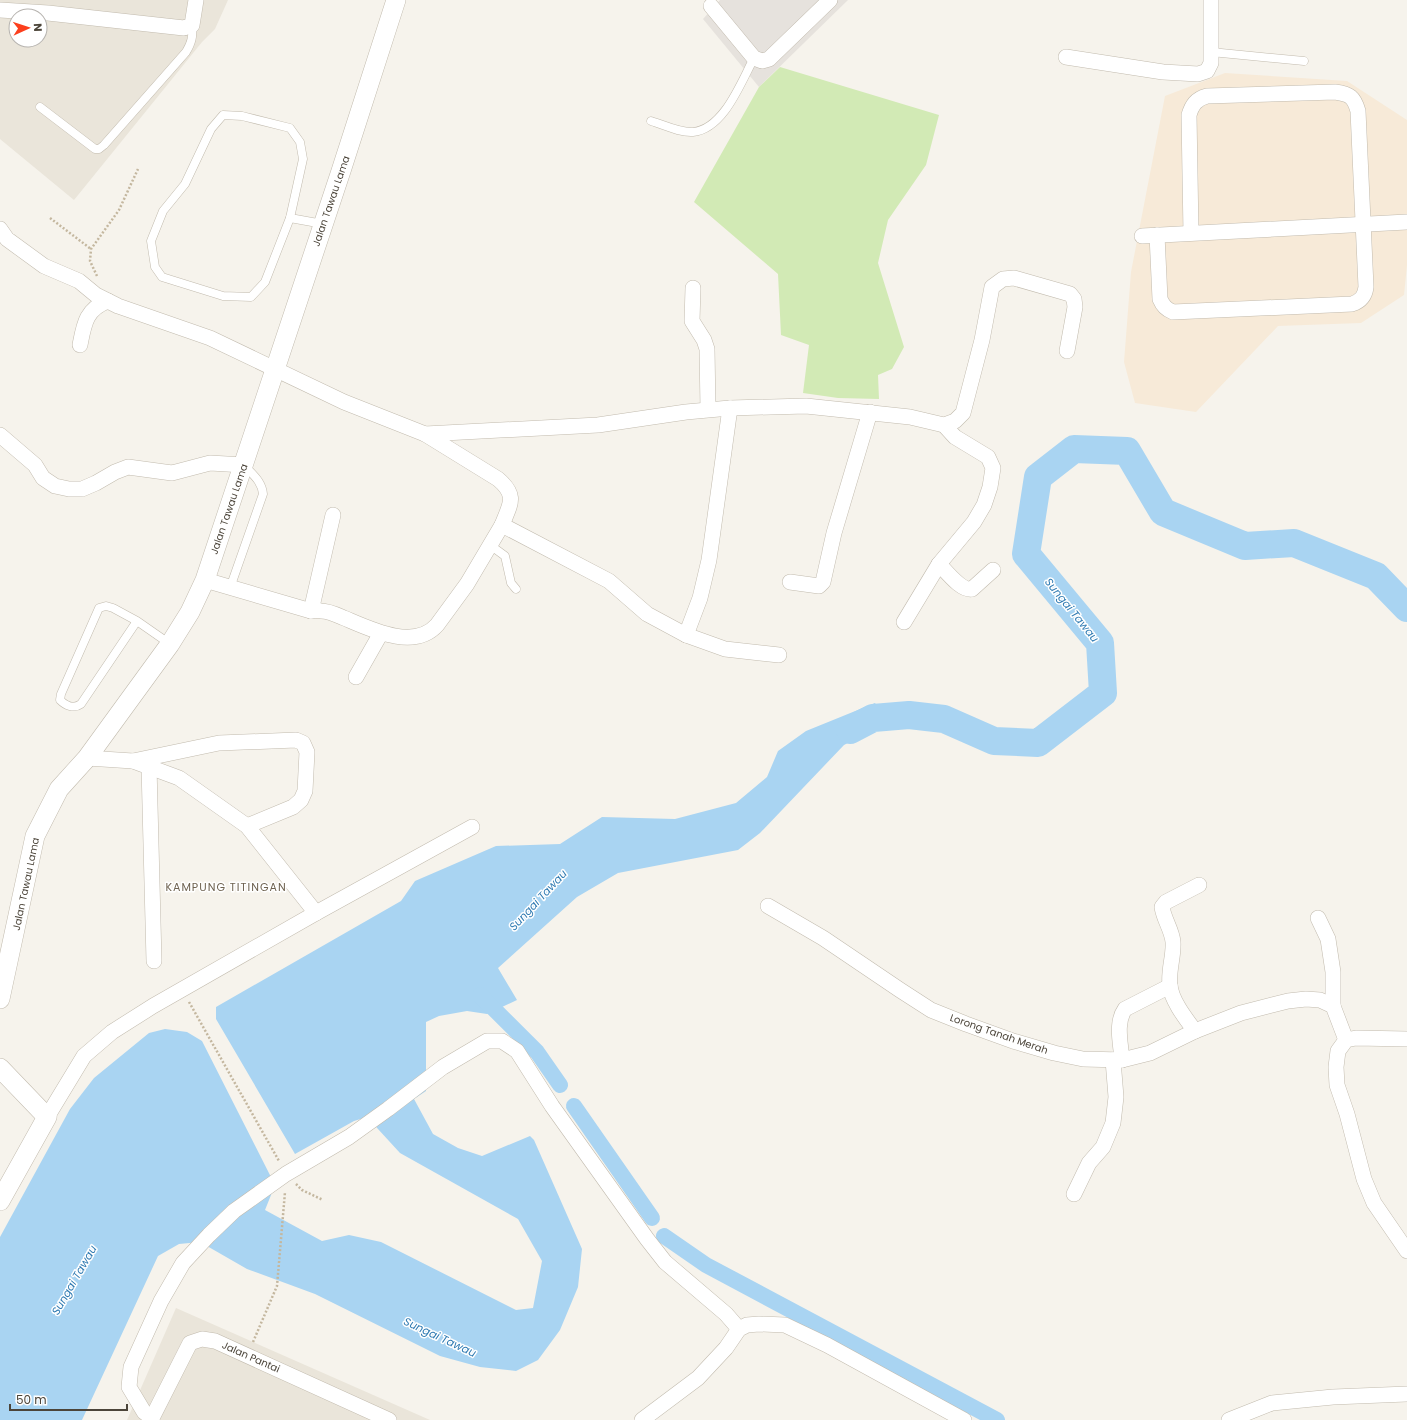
<svg xmlns="http://www.w3.org/2000/svg" width="1407" height="1420" viewBox="0 0 1407 1420" font-family="Poppins,sans-serif">
	<style>
		.residential { fill: #eae5da; fill-rule: evenodd }
		.commercial { fill: #f7ead8 }
		.industrial { fill: #e6e2dd }
		.green { fill: #d2eab5 }
		.water { fill: #a9d4f2 }
		.lines { fill: none; stroke-linecap: round; stroke-linejoin: round }
		.canal { stroke: #a9d4f2; stroke-width: 16 }
		.river { stroke: #a9d4f2; stroke-width: 28 }
		.service-casing { stroke: #c2bbae; stroke-width: 9 }
		.minor-casing { stroke: #c2bbae; stroke-width: 16 }
		.tertiary-casing { stroke: #c2bbae; stroke-width: 20 }
		.path { stroke: #c4b79f; stroke-width: 2.5; stroke-dasharray: 2 2; stroke-linecap: butt }
		.service { stroke: #fff; stroke-width: 8 }
		.minor { stroke: #fff; stroke-width: 15 }
		.tertiary { stroke: #fff; stroke-width: 19 }
		.labels { text-anchor: middle; dominant-baseline: central; stroke-width: 3; stroke-linejoin: round; paint-order: stroke }
		.street-label { font-size: 10px; fill: #4b4439; stroke: #fff }
		.water-label { font-size: 11px; font-style: italic; fill: #2e7ab2; stroke: #fff }
		.neighbourhood-label { font-size: 11px; letter-spacing: 1px; fill: #6e6250; stroke: #fff }
	</style>
	<rect width="100%" height="100%" fill="#f6f3ec"/>
	<g class="residential">
		<path d="M0,0H228L215,29L202,42L74,200L0,139ZM16,16H40V40H16Z"/>
		<polygon points="176,1308 430,1420 127,1420"/>
	</g>
	<polygon class="commercial" points="1225,73 1347,81 1407,120 1407,265 1404,295 1361,323 1278,326 1196,412 1135,403 1124,362 1131,272 1165,96"/>
	<polygon class="industrial" points="720,0 848,0 759,87 703,19"/>
	<polygon class="green" points="780,67 939,115 926,165 888,220 878,263 904,347 892,369 878,375 879,399 838,398 803,393 809,345 781,335 778,274 694,202 759,87"/>
	<polygon class="water" points="875,703 892,727 867,733 844,745 760,833 738,850 618,873 577,897 498,968 517,1000 487,1014 467,1011 439,1016 426,1022 426,1091 414,1099 433,1134 458,1148 482,1156 530,1136 534,1140 582,1249 578,1287 560,1330 538,1360 516,1371 480,1367 440,1356 315,1294 247,1269 200,1242 179,1244 158,1256 82,1420 0,1420 0,1237 70,1109 94,1078 149,1033 165,1029 187,1032 202,1041 275,1185 265,1210 322,1241 349,1235 381,1242 516,1310 533,1308 542,1261 518,1219 400,1153 367,1117 354,1121 295,1154 216,1019 216,1007 401,901 415,881 496,846 560,844 602,817 675,819 736,803 767,777 778,751 806,731"/>
	<g class="lines">
		<g class="canal">
			<polyline points="480,995 537,1052 560,1085"/>
			<polyline points="574,1106 652,1218"/>
			<polyline points="664,1236 706,1265 997,1420"/>
		</g>
		<polyline class="river" points="850,730 873,718 909,715 944,719 994,741 1038,743 1103,693 1100,643 1026,554 1038,477 1074,449 1127,451 1163,512 1245,546 1294,543 1376,576 1407,608"/>
		<g class="service-casing">
			<g id="service">
				<polyline points="1211,52 1304,61"/>
				<path d="M40,107L95,149H99L104,145L186,52C192,42 193,36 192,25"/>
				<polygon points="223,115 242,116 290,128 300,142 303,159 290,218 265,282 251,297 223,296 162,277 155,267 151,241 163,211 185,184 211,129"/>
				<path d="M651,121C664,125 680,133 693,132C724,129 741,82 754,58"/>
				<polyline points="290,218 323,224"/>
				<polyline points="490,545 505,556 511,583 516,589"/>
				<path d="M230,588L263,494C262,481 252,474 244,465"/>
				<path d="M137,621L81,704C74,709 66,706 60,700L61,694L99,608L106,606L113,608L137,621L170,644"/>
			</g>
		</g>
		<g class="minor-casing">
			<g id="minor">
				<polyline points="711,6 754,58 762,61 769,59 830,0"/>
				<polyline points="0,10 48,13 184,28 192,25 196,0"/>
				<polyline points="1066,57 1163,72 1198,74 1207,71 1211,63 1211,0"/>
				<polyline points="0,229 7,239 44,266 79,281 96,295 118,306 210,338 344,402 425,434 598,425 686,412 730,408 806,406 910,417 944,425 955,421 963,413 982,340 992,287 1003,279 1014,278 1070,294 1074,299 1075,307 1067,351"/>
				<path d="M1157,235L1160,299C1163,306 1166,309 1173,312L1352,304C1361,301 1365,296 1366,287L1358,111C1354,97 1350,94 1335,92L1207,96C1196,99 1192,105 1189,115L1191,233"/>
				<polyline points="1142,236 1407,222"/>
				<polyline points="693,288 692,321 704,340 707,349 708,409"/>
				<path d="M80,345C84,324 86,309 108,301"/>
				<path d="M425,434L498,479C518,496 510,504 502,525L609,581L647,614L686,635L725,649L779,655"/>
				<polyline points="0,435 35,465 43,478 55,486 69,489 82,489 96,483 115,472 128,467 172,473 210,463 244,465"/>
				<path d="M939,564C947,572 961,591 972,589L993,570"/>
				<path d="M205,580L311,611C314,611 318,610 321,611C329,611 337,615 344,618C370,629 414,651 437,625L467,584L502,525"/>
				<polyline points="790,582 819,586 823,582 834,533 870,412"/>
				<polyline points="311,611 333,515"/>
				<polyline points="904,622 939,564 974,522 984,505 990,487 993,468 988,457 955,437 944,425"/>
				<polyline points="686,635 700,598 709,560 730,408"/>
				<polyline points="356,677 381,633"/>
				<polyline points="87,758 133,761 179,778 247,826 316,913"/>
				<polyline points="133,761 219,743 296,740 303,743 307,752 305,791 301,800 293,807 247,826"/>
				<polyline points="149,766 154,961"/>
				<polyline points="768,906 823,938 900,990 931,1010 966,1024 1013,1041 1054,1053 1083,1059 1122,1060 1150,1053 1195,1031 1241,1013 1288,1001 1306,999 1320,1000 1333,1006 1346,1040"/>
				<polyline points="1318,918 1328,939 1333,972 1333,1006"/>
				<path d="M1195,1031C1186,1019 1171,1000 1170,985C1168,971 1174,956 1173,942C1172,930 1164,920 1162,907L1166,902L1199,885"/>
				<polyline points="1407,1039 1356,1038 1346,1040 1338,1051 1336,1067 1337,1085 1347,1114 1364,1179 1374,1203 1407,1251"/>
				<path d="M1122,1060C1121,1044 1115,1023 1125,1009L1170,986"/>
				<polyline points="47,1117 84,1056 112,1032 153,1006 316,913 472,827"/>
				<polyline points="1074,1194 1089,1163 1103,1147 1113,1123 1116,1097 1113,1060"/>
				<polyline points="152,1418 144,1412 129,1387 131,1367 161,1301 183,1263 209,1235 234,1211 286,1174 349,1137 388,1109 443,1067 487,1041 502,1041 517,1051 552,1106 647,1239 665,1262 726,1314 739,1329"/>
				<polyline points="151,1420 190,1343 202,1339 215,1341 389,1420"/>
				<polyline points="642,1420 698,1378 726,1348 739,1329 747,1325 759,1324 785,1325 827,1345 964,1420"/>
				<polyline points="1229,1420 1272,1403 1333,1397 1407,1394"/>
			</g>
		</g>
		<g class="tertiary-casing">
			<g id="tertiary">
				<polyline points="0,999 35,836 59,789 87,758 170,644 190,612 205,580 341,171 396,0"/>
				<polyline points="0,1068 47,1117 0,1201"/>
			</g>
		</g>
		<g class="path">
			<polyline points="50,218 91,249"/>
			<polyline points="97,276 90,261 91,249 119,210 138,169"/>
			<polyline points="189,1002 279,1161"/>
			<polyline points="296,1184 302,1190 323,1200"/>
			<polyline points="253,1342 277,1286 285,1192"/>
		</g>
		<use href="#service" class="service"/>
		<use href="#minor" class="minor"/>
		<use href="#tertiary" class="tertiary"/>
	</g>
	<g class="labels">
		<g class="street-label">
			<text transform="translate(331 201) rotate(-71)">Jalan Tawau Lama</text>
			<text transform="translate(229 509) rotate(-71)">Jalan Tawau Lama</text>
			<text transform="translate(26 884) rotate(-78)">Jalan Tawau Lama</text>
			<text transform="translate(999 1034) rotate(19)">Lorong Tanah Merah</text>
			<text transform="translate(251 1357) rotate(24)">Jalan Pantai</text>
		</g>
		<g class="water-label">
			<text transform="translate(1072 610) rotate(51)">Sungai Tawau</text>
			<text transform="translate(538 900) rotate(-47)">Sungai Tawau</text>
			<text transform="translate(74 1280) rotate(-60)">Sungai Tawau</text>
			<text transform="translate(440 1337) rotate(25)">Sungai Tawau</text>
		</g>
		<g class="neighbourhood-label">
			<text x="226" y="887">KAMPUNG TITINGAN</text>
		</g>
	</g>
	<g transform="translate(28 28) rotate(87)"><circle r="19" fill="#ffffff" stroke="#b7b4b0"/>
	<path d="M0-3L7 15L0 10L-7 15Z" fill="#fc3f1d"/>
	<text y="-6" font-size="11" font-weight="bold" text-anchor="middle" fill="#4b4439">N</text>
	</g>
	<path d="M10 1404v6h117v-6" fill="none" stroke="#4b4439" stroke-width="2"/>
	<text x="16" y="1404" font-size="12" fill="#4b4439" stroke="#ffffff" stroke-width="3" paint-order="stroke">50 m</text>
</svg>
